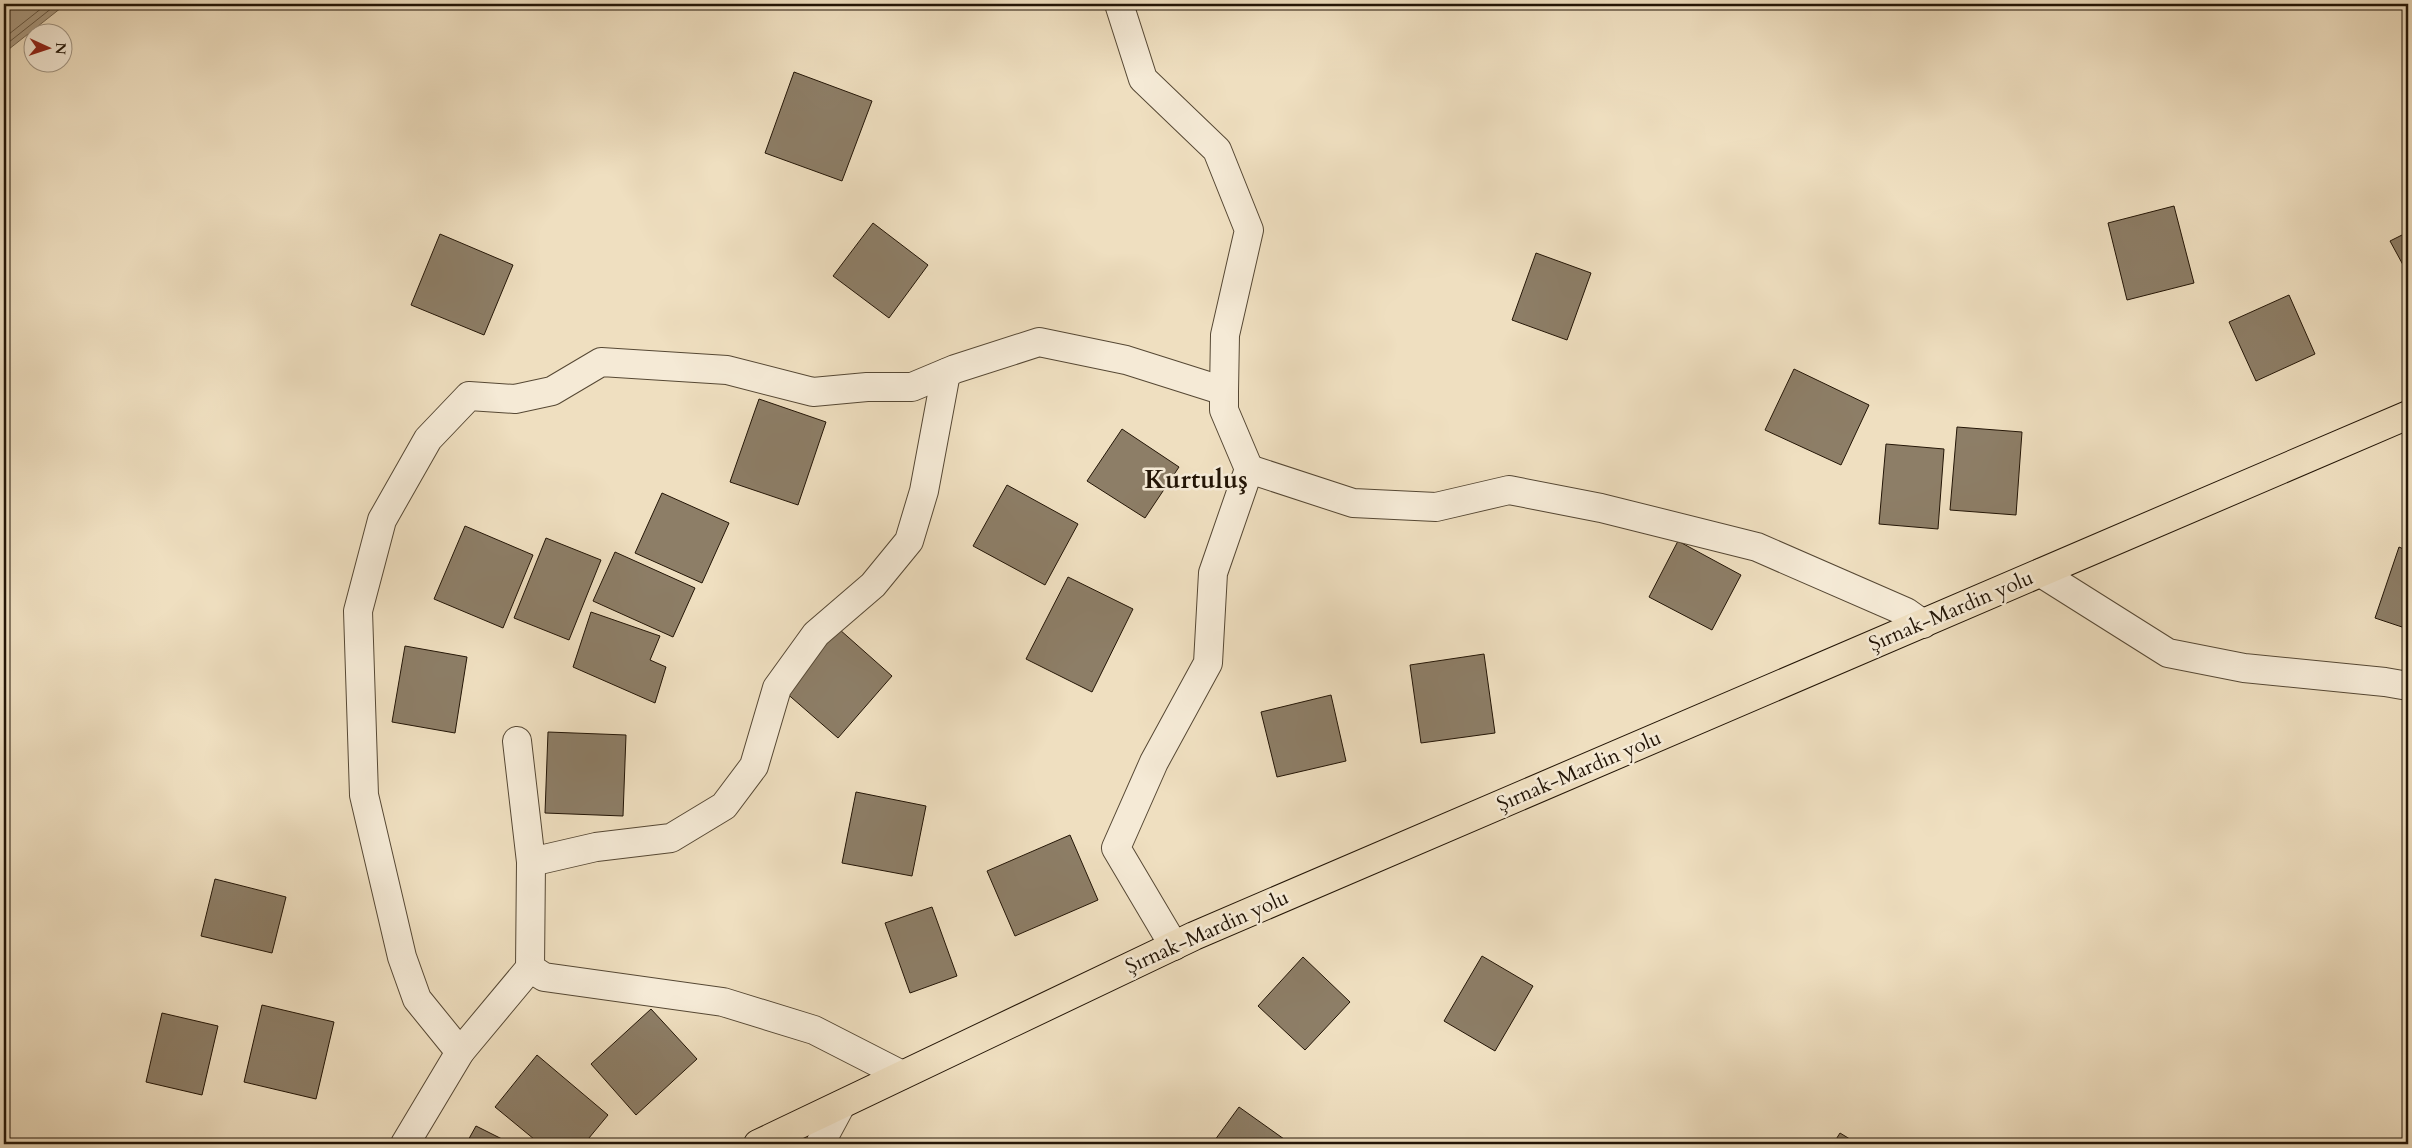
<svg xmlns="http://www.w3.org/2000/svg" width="2412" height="1148" viewBox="0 0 2412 1148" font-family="Cardo,serif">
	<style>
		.water { fill: #aa9a81; stroke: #746550 }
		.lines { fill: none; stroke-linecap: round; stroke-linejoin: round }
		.shore { stroke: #665844; stroke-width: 1 }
		.building { fill: #8d7e67; stroke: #231506 }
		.minor-casing { stroke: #564834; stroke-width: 30 }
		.major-casing { stroke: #231506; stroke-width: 30 }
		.minor { stroke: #f5ead6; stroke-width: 28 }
		.major { stroke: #efdfc0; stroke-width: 28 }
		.labels { text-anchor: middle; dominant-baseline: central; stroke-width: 5; stroke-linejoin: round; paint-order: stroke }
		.street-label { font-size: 21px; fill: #231506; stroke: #f5ead6 }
		.district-label { font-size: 26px; font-weight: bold; fill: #231506; stroke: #f5ead6 }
	</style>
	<rect width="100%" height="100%" fill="#efdfc0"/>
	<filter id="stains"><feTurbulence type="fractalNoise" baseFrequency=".004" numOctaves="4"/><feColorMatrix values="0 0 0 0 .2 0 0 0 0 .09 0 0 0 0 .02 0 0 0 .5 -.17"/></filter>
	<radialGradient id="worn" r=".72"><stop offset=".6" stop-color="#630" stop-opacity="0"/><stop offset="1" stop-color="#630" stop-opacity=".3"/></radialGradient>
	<polygon class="water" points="4,4 66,4 4,53"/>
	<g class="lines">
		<g class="shore">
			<polyline points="4,38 47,4"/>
			<polyline points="4,46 57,4"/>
		</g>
	</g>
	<g class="building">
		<polygon points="794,72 872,101 842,181 765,153"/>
		<polygon points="2174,206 2194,283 2127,300 2108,223"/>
		<polygon points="873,223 928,265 889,318 833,276"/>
		<polygon points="2408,232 2408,274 2390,241"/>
		<polygon points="440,234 513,265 484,335 411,305"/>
		<polygon points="1536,253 1591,273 1567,340 1512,320"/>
		<polygon points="2289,295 2315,354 2256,381 2229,322"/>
		<polygon points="1794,369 1869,405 1841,465 1765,430"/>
		<polygon points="759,399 826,422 798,505 730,482"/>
		<polygon points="1957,427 2022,432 2016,515 1950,510"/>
		<polygon points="1122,429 1179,467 1145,518 1087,481"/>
		<polygon points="1886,444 1944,449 1938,529 1879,524"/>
		<polygon points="1007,485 1078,524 1045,585 973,546"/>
		<polygon points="662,493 729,523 702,583 635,553"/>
		<polygon points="465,526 533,555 503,628 434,599"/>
		<polygon points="546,538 601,560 569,640 514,618"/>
		<polygon points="1678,541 1741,575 1712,630 1649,597"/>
		<polygon points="2399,547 2408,551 2408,629 2375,618"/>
		<polygon points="615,552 695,588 673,637 593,601"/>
		<polygon points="1068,577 1133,609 1092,692 1026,659"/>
		<polygon points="591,612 660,636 650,660 666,667 655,703 573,667"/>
		<polygon points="839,629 892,676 838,738 784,691"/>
		<polygon points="405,646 467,657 455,733 392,722"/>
		<polygon points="1484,654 1495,733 1421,743 1410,665"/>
		<polygon points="1331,695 1346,761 1277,777 1261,712"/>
		<polygon points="548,732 626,735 623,816 545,813"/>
		<polygon points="856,792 926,806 912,876 842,863"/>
		<polygon points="1070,835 1098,900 1015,936 987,871"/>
		<polygon points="215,879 286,897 272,953 201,936"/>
		<polygon points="932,907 957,976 910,993 885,923"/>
		<polygon points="1482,956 1533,986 1495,1051 1444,1021"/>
		<polygon points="1303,957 1350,1002 1305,1050 1258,1006"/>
		<polygon points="262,1005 334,1022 316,1099 244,1082"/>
		<polygon points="651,1009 697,1059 636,1115 591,1064"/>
		<polygon points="162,1013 218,1026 202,1095 146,1082"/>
		<polygon points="537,1055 608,1115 584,1144 540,1144 495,1107"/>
		<polygon points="1239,1107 1291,1144 1212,1144"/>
		<polygon points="476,1126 512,1144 466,1144"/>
		<polygon points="1840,1133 1858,1144 1833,1144"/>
	</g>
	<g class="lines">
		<g class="minor-casing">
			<g id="minor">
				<polyline points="1119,4 1143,79 1217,150 1249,230 1225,335 1224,391 1224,410 1249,469 1213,573 1208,663 1154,762 1116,848 1174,946"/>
				<polyline points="1249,469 1353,503 1436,507 1509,490 1601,508 1757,547 1906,612 1923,624"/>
				<polyline points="2041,573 2168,653 2244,668 2385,682 2408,686"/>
				<polyline points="517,741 531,862 530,968 544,977 723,1002 814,1030 902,1075"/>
				<polyline points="531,862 596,847 671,838 724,806 754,766 777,688 816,634 873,585 909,541 924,491 946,373"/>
				<polyline points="460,1052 417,999 402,957 364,795 358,611 382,520 428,439 469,396 515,399 552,391 601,362 727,370 813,392 867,387 912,387 955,369 1039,342 1126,360 1224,391"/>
				<polyline points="405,1144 460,1052 530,968"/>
				<polyline points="820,1144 841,1105"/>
			</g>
		</g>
		<g class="major-casing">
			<polyline id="major" points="758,1144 1194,936 2408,415"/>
		</g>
		<use href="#minor" class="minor"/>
		<use href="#major" class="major"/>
	</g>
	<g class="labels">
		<g class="street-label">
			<text transform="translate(1951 611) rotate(-23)">Şırnak-Mardin yolu</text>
			<text transform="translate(1579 771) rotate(-23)">Şırnak-Mardin yolu</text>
			<text transform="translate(1207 932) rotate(-24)">Şırnak-Mardin yolu</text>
		</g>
		<g class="district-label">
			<text x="1196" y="479">Kurtuluş</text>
		</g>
	</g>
	<rect width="2412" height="1148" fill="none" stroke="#efdfc0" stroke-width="20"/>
	<rect x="5" y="5" width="2402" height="1138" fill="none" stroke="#231506" stroke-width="2.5"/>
	<rect x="10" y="10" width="2392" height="1128" fill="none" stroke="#231506"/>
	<g transform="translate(48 48) rotate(93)"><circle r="24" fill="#f5ead6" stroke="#a19583"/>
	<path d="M0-4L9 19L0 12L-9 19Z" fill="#8f2418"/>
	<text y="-8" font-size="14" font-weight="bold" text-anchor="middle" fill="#231506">N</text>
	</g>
	<rect width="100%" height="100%" filter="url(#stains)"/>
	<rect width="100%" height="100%" fill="url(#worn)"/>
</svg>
